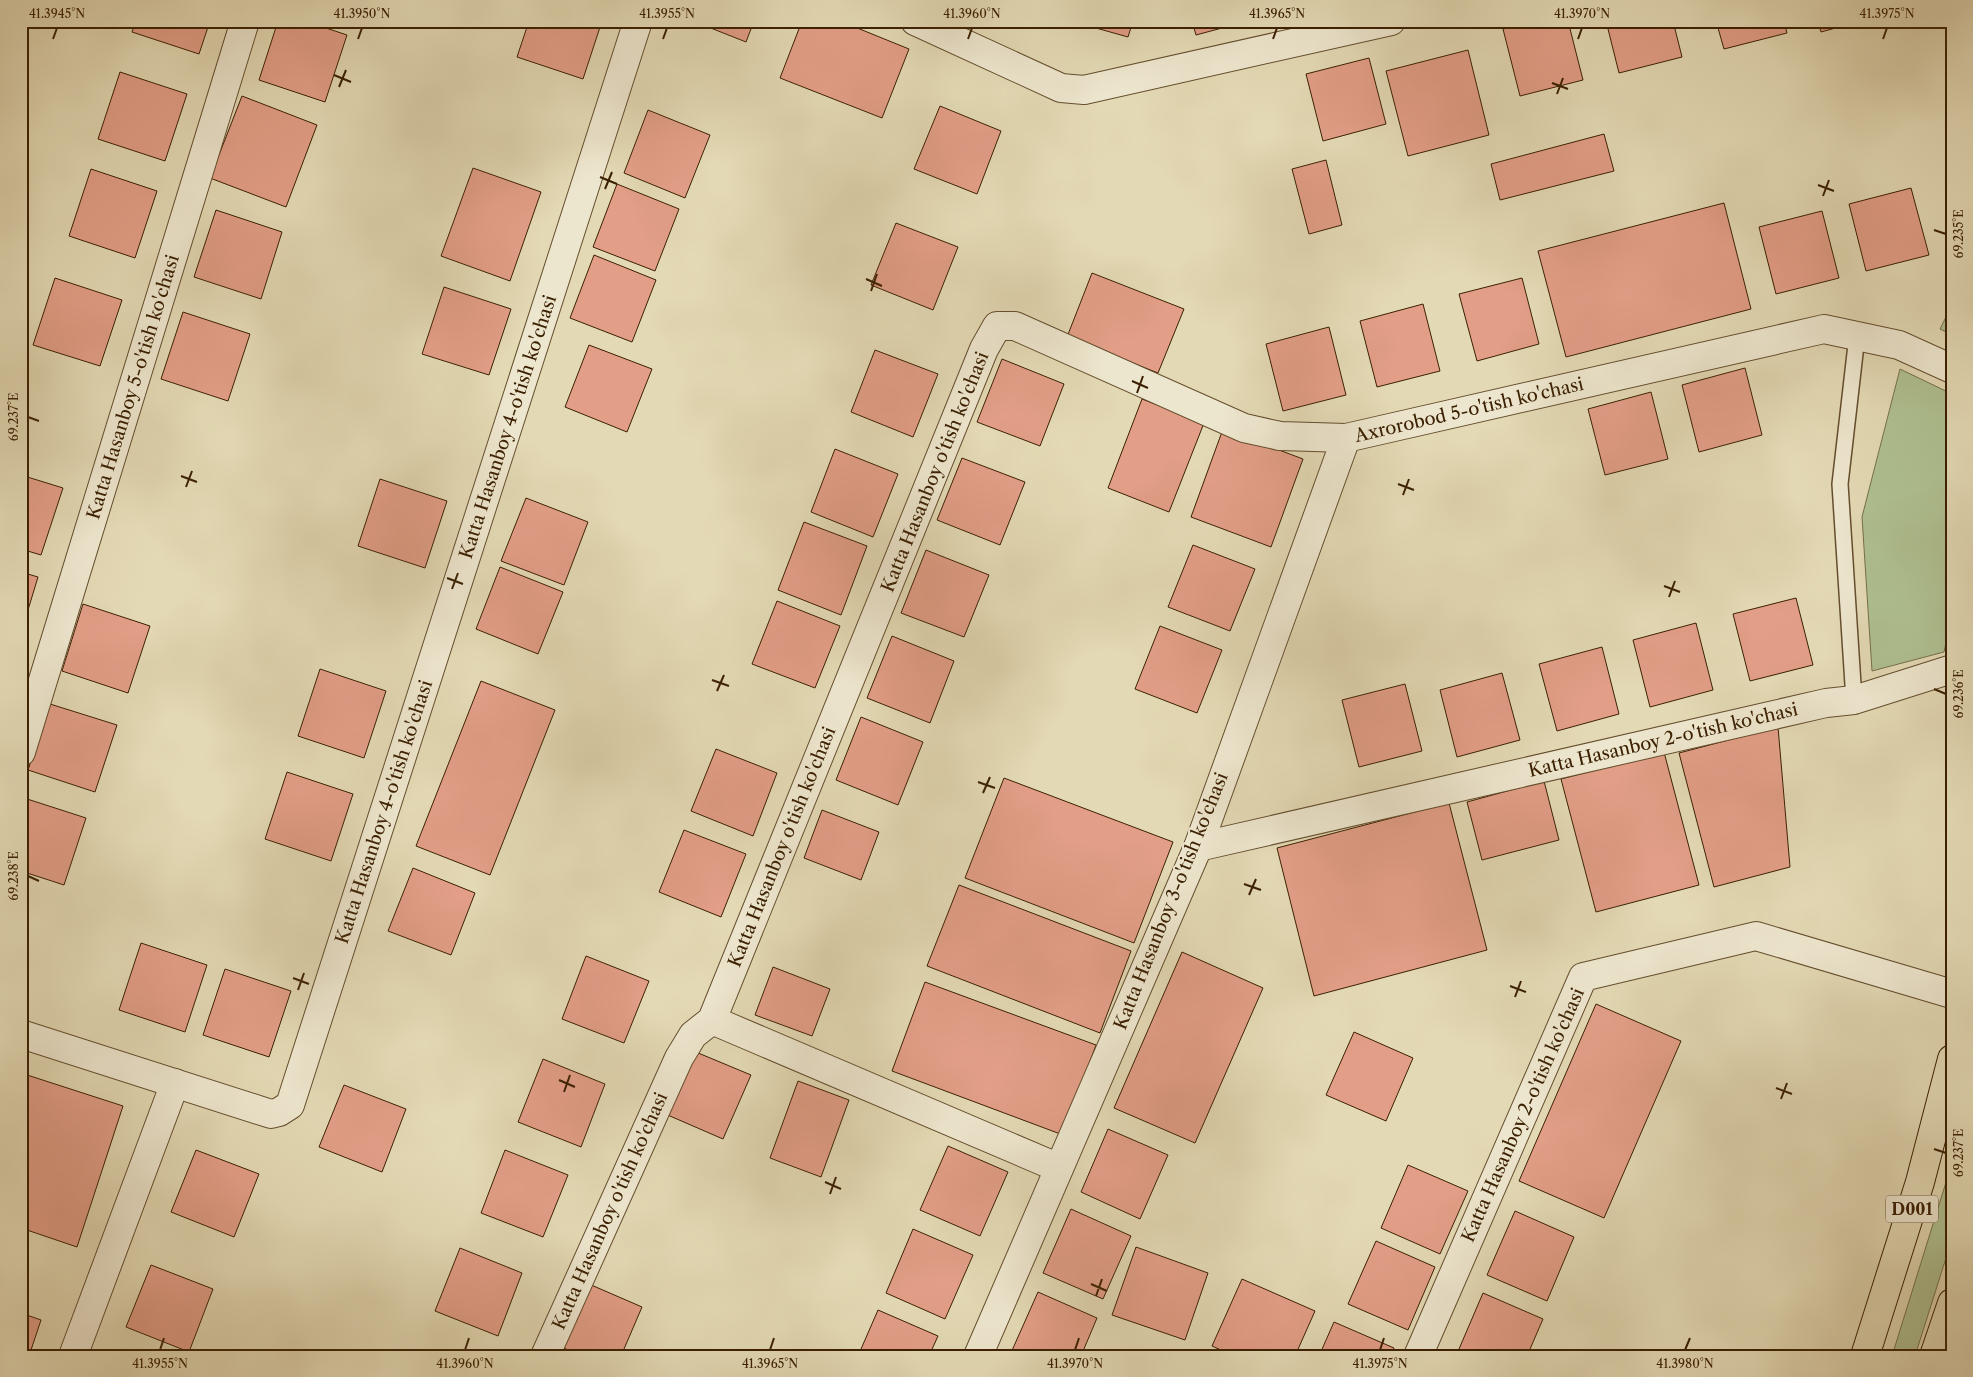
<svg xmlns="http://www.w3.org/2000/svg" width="1973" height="1377" viewBox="0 0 1973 1377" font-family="'Libre Caslon Text',serif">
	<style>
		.green { fill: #afc091; stroke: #75704a }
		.building { fill: #e29e87; stroke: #3b2002 }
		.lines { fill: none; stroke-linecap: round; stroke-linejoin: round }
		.lane-casing { stroke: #654e2e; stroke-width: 18 }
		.street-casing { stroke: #654e2e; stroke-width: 30 }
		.highway-casing { stroke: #3b2002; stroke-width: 30 }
		.lane { stroke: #ede6ce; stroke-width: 15 }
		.street { stroke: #ede6ce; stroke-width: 28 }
		.highway { stroke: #e3d9b4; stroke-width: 28 }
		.ticks { fill: none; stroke: #3b2002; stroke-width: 2 }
		.labels { text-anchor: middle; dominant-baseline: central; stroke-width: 4; stroke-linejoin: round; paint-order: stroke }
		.shield { fill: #ede6ce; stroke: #705b3f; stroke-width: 1 }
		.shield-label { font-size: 16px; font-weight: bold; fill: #3b2002 }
		.street-label { font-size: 18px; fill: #3b2002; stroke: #ede6ce }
		.neatline { fill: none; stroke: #3b2002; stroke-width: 2 }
		.ticks-label { font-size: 12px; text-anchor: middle; fill: #3b2002 }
	</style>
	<rect width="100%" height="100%" fill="#e3d9b4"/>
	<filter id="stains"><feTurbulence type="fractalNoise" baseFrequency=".004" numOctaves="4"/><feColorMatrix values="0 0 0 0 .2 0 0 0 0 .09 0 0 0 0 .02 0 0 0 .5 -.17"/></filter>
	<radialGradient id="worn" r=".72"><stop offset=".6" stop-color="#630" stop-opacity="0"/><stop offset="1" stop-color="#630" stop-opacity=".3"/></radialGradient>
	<g class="green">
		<polygon points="1952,305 1952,335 1940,329"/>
		<polygon points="1900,369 1952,394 1952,614 1944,652 1872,671 1862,517"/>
		<polygon points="1952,1163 1952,1239 1915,1356 1892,1356"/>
	</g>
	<g class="building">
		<polygon points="136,21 210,21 199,54 132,32"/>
		<polygon points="278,21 305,21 347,35 325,102 259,80"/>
		<polygon points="529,21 602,21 583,79 517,57"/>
		<polygon points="693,21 754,21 746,42"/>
		<polygon points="802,21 840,21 909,49 882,118 780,78"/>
		<polygon points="1071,21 1133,21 1128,37"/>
		<polygon points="1192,21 1248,21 1196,35"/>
		<polygon points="1533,21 1568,21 1583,80 1520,96 1503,29"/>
		<polygon points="1606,21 1673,21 1682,57 1619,73"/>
		<polygon points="1716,21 1784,21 1787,33 1724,49"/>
		<polygon points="1818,21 1861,21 1821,32"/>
		<polygon points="1468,50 1489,135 1408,156 1386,71"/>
		<polygon points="1369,58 1386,124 1323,141 1306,74"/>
		<polygon points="120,72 187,94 165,161 98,139"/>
		<polygon points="242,96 317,125 286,207 210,178"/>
		<polygon points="940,106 1001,131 977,194 914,169"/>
		<polygon points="648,110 710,135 685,198 624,173"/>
		<polygon points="1604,134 1614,171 1500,200 1491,164"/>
		<polygon points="1326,160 1342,225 1309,234 1292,169"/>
		<polygon points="473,168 541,192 510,281 441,256"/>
		<polygon points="91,169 157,191 135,258 69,236"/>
		<polygon points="617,184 679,209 655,271 593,247"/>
		<polygon points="1911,188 1929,255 1866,271 1849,204"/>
		<polygon points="1724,203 1751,309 1566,357 1538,251"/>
		<polygon points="216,210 282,232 261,299 194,277"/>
		<polygon points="1822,211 1839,278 1776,294 1759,227"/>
		<polygon points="896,223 958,247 933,310 871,285"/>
		<polygon points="594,255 656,280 632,342 570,318"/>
		<polygon points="1092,273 1184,309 1158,373 1067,337"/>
		<polygon points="55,278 122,300 100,366 33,345"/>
		<polygon points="1522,278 1539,344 1477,361 1459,294"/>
		<polygon points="444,287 511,309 489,375 422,354"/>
		<polygon points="1423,304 1440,371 1377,387 1360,321"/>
		<polygon points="183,312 250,334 228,401 161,379"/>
		<polygon points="1329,327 1346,395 1283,411 1266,344"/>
		<polygon points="589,345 652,369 627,432 565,407"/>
		<polygon points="875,350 938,374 913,437 851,412"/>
		<polygon points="1002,359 1064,384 1040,446 977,422"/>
		<polygon points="1745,368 1762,435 1699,452 1682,385"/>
		<polygon points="1651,392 1668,459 1605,475 1588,409"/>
		<polygon points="1142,399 1204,423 1169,512 1108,488"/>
		<polygon points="1223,429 1303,459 1271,547 1191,517"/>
		<polygon points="835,449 898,474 873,537 811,512"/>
		<polygon points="962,458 1025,482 1000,545 937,520"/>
		<polygon points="21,475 63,488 41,555 21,549"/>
		<polygon points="380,479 447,501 425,568 358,546"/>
		<polygon points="526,498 588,522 564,585 501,561"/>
		<polygon points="804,522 867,546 841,615 778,590"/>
		<polygon points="1193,545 1255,569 1230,631 1168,607"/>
		<polygon points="926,550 989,575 964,637 901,613"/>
		<polygon points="500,567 563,592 538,654 476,629"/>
		<polygon points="21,572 38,577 21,633"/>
		<polygon points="1796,598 1813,665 1750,681 1733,614"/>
		<polygon points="777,601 840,626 815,688 752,664"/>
		<polygon points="83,604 150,626 128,693 62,671"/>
		<polygon points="1696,623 1713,690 1650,707 1633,640"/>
		<polygon points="1160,626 1222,650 1197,713 1135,689"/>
		<polygon points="892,636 954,661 930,723 867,698"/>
		<polygon points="1602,647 1619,714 1557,731 1539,664"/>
		<polygon points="320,669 386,691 364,758 298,736"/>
		<polygon points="1502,673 1520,740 1457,757 1440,690"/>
		<polygon points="481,681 555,710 490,875 416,846"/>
		<polygon points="1405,684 1422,751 1359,767 1342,700"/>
		<polygon points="50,704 117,725 95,792 28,770"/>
		<polygon points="861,717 923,742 898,805 836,780"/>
		<polygon points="1778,727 1790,867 1714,887 1679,753"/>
		<polygon points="716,749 777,773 753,836 691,811"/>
		<polygon points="1664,752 1699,885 1596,912 1561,779"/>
		<polygon points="287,772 353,794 331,861 265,839"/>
		<polygon points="1004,778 1173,842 1134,943 965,878"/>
		<polygon points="1544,781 1559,840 1482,860 1467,802"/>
		<polygon points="21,797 86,818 64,885 21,871"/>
		<polygon points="1449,803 1487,950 1314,996 1277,848"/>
		<polygon points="822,810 879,832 861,880 804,858"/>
		<polygon points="684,830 746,854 721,917 659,892"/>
		<polygon points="413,868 475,893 451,955 388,931"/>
		<polygon points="959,885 1131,951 1100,1033 927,966"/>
		<polygon points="141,943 207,965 185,1032 119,1010"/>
		<polygon points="1182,952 1263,988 1195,1143 1114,1108"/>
		<polygon points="586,956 649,981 624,1043 562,1019"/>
		<polygon points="773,967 830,989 812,1036 755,1015"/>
		<polygon points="225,969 291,991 269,1057 203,1035"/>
		<polygon points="925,982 1096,1045 1063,1135 892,1071"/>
		<polygon points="1596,1004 1681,1041 1604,1218 1519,1181"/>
		<polygon points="1354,1032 1413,1058 1386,1121 1326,1095"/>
		<polygon points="691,1050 751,1075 723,1139 663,1113"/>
		<polygon points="543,1059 605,1084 581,1147 518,1122"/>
		<polygon points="21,1073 123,1106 77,1247 21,1228"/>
		<polygon points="798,1081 849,1100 821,1177 770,1158"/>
		<polygon points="344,1085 406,1109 382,1172 319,1147"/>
		<polygon points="1108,1129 1168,1155 1140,1219 1081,1192"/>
		<polygon points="948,1146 1008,1172 980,1236 920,1210"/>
		<polygon points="196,1150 259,1174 234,1237 171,1212"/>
		<polygon points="505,1150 568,1175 543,1237 481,1213"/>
		<polygon points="1408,1165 1468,1191 1440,1254 1381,1228"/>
		<polygon points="1071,1209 1131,1236 1103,1299 1043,1273"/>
		<polygon points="1515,1211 1574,1237 1547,1301 1487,1275"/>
		<polygon points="913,1229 973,1255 945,1319 886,1293"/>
		<polygon points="1376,1241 1435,1267 1408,1330 1348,1304"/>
		<polygon points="1136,1247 1208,1273 1185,1340 1112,1315"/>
		<polygon points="460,1248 522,1273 498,1336 435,1311"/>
		<polygon points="151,1265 213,1289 189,1352 126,1327"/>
		<polygon points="1242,1279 1315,1311 1295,1356 1234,1356 1212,1346"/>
		<polygon points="582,1281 642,1307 621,1356 581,1356 555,1344"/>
		<polygon points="1038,1292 1097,1318 1081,1356 1010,1355"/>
		<polygon points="1483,1293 1543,1319 1527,1356 1456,1356"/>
		<polygon points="878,1310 938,1336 929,1356 858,1356"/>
		<polygon points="21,1313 41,1320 29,1356 21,1356"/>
		<polygon points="1334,1322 1394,1348 1391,1356 1319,1356"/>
	</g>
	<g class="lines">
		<g class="lane-casing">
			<polyline id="lane" points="1854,700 1840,484 1857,336"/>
		</g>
		<g class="street-casing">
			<g id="street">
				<polyline points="915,21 1061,88 1084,90 1391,21"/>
				<polyline points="21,752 245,21"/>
				<polyline points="1198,847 1826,703 1854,700 1952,669"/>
				<polyline points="712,1020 1059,1168"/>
				<polyline points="21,1034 271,1114 279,1112 290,1105 638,21"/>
				<polyline points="73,1356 175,1083"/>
				<polyline points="545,1356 679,1058 693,1035 712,1020 984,349 997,326 1015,326 1244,428 1280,436 1346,438 1824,329 1899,345 1952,369"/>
				<polyline points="978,1356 1198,847 1346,438"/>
				<polyline points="1418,1356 1583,977 1756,936 1952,994"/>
			</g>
		</g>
		<g class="highway-casing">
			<g id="highway">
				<polyline points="1865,1356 1920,1182 1952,1059"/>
				<polyline points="1934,1356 1952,1303"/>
			</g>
		</g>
		<use href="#lane" class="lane"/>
		<use href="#street" class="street"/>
		<use href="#highway" class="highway"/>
	</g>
	<path class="ticks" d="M53,39L57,28M358,39L362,28M663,39L667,28M968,39L972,28M1273,39L1277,28M1578,39L1582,28M1883,39L1887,28M334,75L351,82M1552,83L1568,89M339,87L346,70M1557,94L1563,78M600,177L617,184M1818,185L1834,191M605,189L612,172M1823,196L1829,180M1934,230L1946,234M866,279L882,286M871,291L877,274M1132,381L1148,388M1137,393L1143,376M28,417L39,421M181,476L197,482M1398,484L1414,490M186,487L192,471M1403,495L1409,479M447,578L463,584M1664,586L1680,592M452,589L458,573M1669,597L1675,581M712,680L729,686M1934,689L1946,694M717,691L724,675M978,782L995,788M983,793L990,777M28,876L39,881M1244,884L1261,890M1249,895L1256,879M293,978L309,984M1510,986L1526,992M298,990L304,973M1515,997L1521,981M559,1080L575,1087M1776,1088L1792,1094M564,1092L570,1075M1781,1099L1787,1083M1934,1149L1946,1153M825,1182L841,1189M830,1194L836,1177M1091,1284L1107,1291M1096,1296L1102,1279M160,1350L164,1338M465,1350L469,1338M770,1350L774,1338M1075,1350L1079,1338M1380,1350L1384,1338M1685,1350L1690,1338"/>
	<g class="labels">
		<rect class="shield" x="1886" y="1195.5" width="52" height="27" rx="4"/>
		<g class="shield-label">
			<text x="1912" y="1209">D001</text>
		</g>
		<g class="street-label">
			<text transform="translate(133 387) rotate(-73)">Katta Hasanboy 5-o'tish ko'chasi</text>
			<text transform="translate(1469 410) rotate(-13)">Axrorobod 5-o'tish ko'chasi</text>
			<text transform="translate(508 427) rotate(-72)">Katta Hasanboy 4-o'tish ko'chasi</text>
			<text transform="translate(935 472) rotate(-68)">Katta Hasanboy o'tish ko'chasi</text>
			<text transform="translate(1663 740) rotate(-13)">Katta Hasanboy 2-o'tish ko'chasi</text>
			<text transform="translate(384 812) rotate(-72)">Katta Hasanboy 4-o'tish ko'chasi</text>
			<text transform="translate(782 847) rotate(-68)">Katta Hasanboy o'tish ko'chasi</text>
			<text transform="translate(1171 901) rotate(-68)">Katta Hasanboy 3-o'tish ko'chasi</text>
			<text transform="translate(1523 1115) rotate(-66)">Katta Hasanboy 2-o'tish ko'chasi</text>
			<text transform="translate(610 1211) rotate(-66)">Katta Hasanboy o'tish ko'chasi</text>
		</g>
	</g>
	<rect width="1973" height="1377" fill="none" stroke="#e3d9b4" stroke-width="55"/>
	<rect x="28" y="28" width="1918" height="1322" class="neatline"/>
	<g class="ticks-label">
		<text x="57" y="18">41.3945°N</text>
		<text x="362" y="18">41.3950°N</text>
		<text x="667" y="18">41.3955°N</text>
		<text x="972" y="18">41.3960°N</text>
		<text x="1277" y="18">41.3965°N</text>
		<text x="1582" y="18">41.3970°N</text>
		<text x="1887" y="18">41.3975°N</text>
		<text transform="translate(1959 234) rotate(-90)" y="4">69.235°E</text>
		<text transform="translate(14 417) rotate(-90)" y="4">69.237°E</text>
		<text transform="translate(1959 694) rotate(-90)" y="4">69.236°E</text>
		<text transform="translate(14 876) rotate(-90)" y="4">69.238°E</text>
		<text transform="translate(1959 1153) rotate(-90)" y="4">69.237°E</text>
		<text x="160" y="1368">41.3955°N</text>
		<text x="465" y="1368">41.3960°N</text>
		<text x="770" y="1368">41.3965°N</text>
		<text x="1075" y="1368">41.3970°N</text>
		<text x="1380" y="1368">41.3975°N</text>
		<text x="1685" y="1368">41.3980°N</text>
	</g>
	<rect width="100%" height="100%" filter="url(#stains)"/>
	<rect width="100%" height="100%" fill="url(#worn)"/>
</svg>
